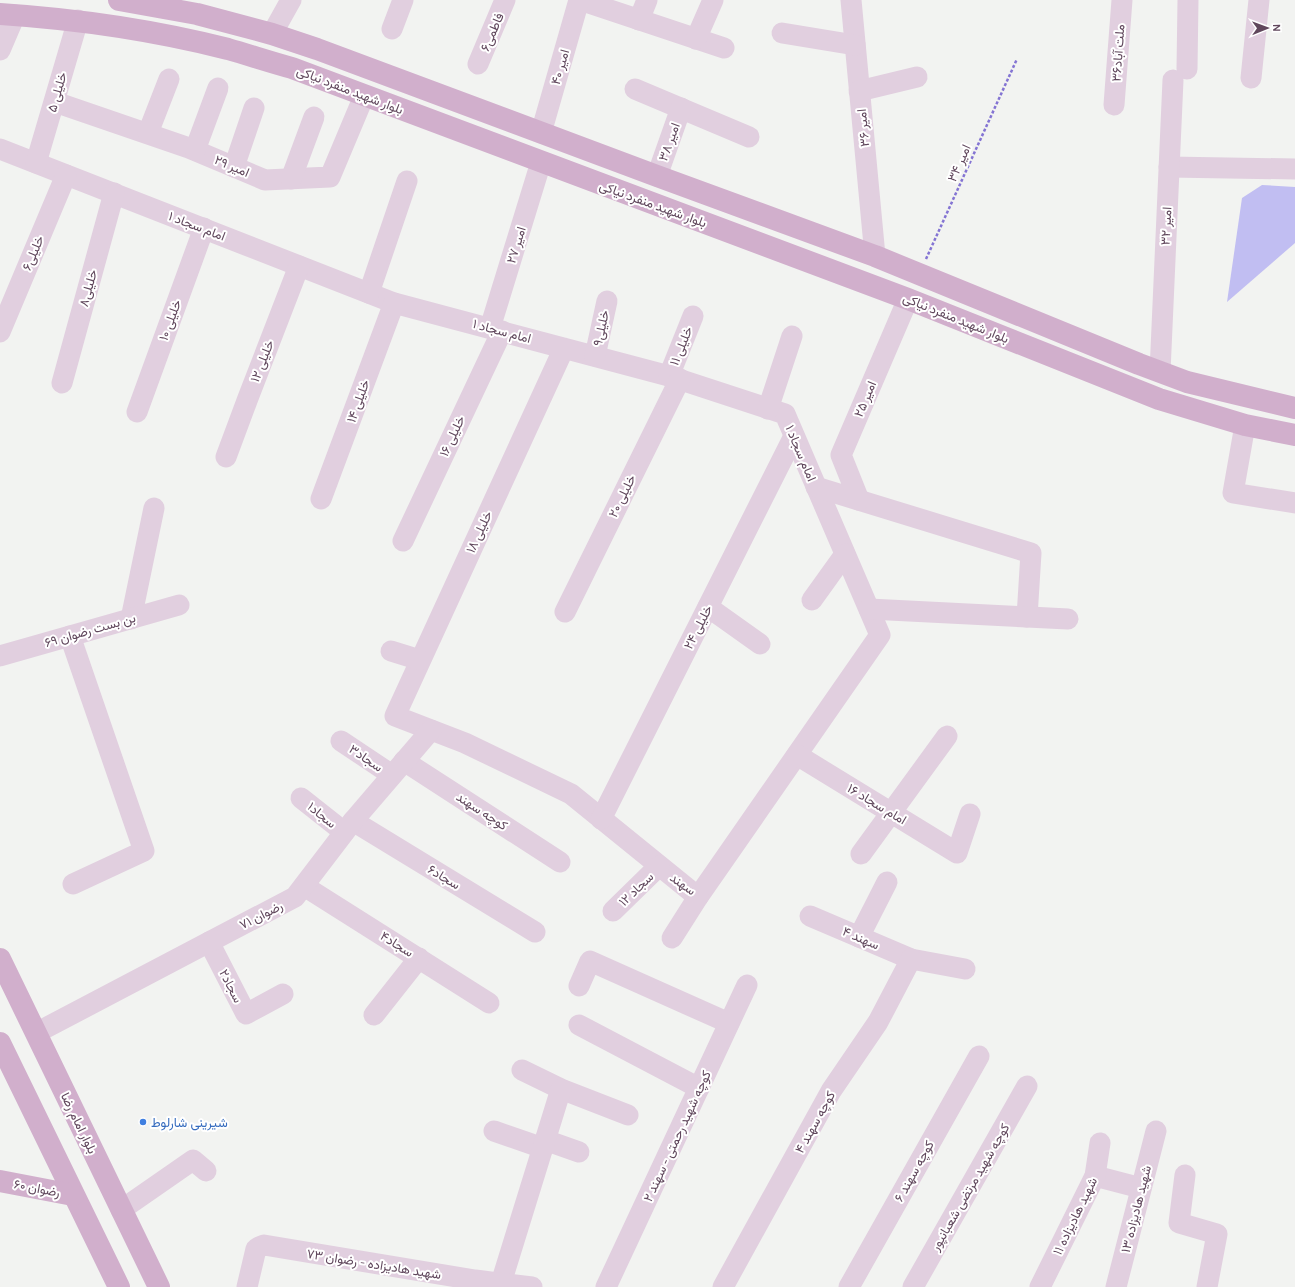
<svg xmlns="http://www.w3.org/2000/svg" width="1295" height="1287" viewBox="0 0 1295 1287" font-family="Karla,Vazirmatn,sans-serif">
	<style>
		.park { fill: #c1bef2 }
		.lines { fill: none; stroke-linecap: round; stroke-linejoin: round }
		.path { stroke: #8474d3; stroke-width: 2.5; stroke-dasharray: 3 2; stroke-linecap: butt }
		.minor { stroke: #e1cfdf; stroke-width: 21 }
		.major { stroke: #d1afcc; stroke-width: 22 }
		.shop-dot { fill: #3f7fe0; stroke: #fff; stroke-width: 1.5 }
		.labels { text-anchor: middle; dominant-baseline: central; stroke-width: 4; stroke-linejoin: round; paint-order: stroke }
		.street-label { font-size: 13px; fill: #60475c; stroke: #fff }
		.shop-label { font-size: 13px; fill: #366cbe; stroke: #fff; text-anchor: start }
	</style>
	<rect width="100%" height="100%" fill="#f2f3f1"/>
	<polygon class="park" points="1262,185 1295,187 1295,243 1227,302 1242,198"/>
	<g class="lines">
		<polyline class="path" points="926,259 1017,59"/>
		<g class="minor">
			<polyline points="580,0 724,48"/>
			<polyline points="851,0 875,256"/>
			<polyline points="639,20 647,0"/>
			<polyline points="392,29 403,0"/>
			<polyline points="782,33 855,45"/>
			<polyline points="272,34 291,0"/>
			<polyline points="696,39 713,0"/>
			<polyline points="0,50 15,15"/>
			<polyline points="478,64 505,0"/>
			<polyline points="1187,69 1188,0"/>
			<polyline points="1251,78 1259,0"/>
			<polyline points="635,89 749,137"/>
			<polyline points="859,91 917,77"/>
			<polyline points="55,102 189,148 265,180 330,177 364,96"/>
			<polyline points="1114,105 1122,0"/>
			<polyline points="148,133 169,79"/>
			<polyline points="541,133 579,0"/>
			<polyline points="0,149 394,303 669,376 785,414 880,635 698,897 571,794 465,743 395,716 564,348"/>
			<polyline points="195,150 218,88"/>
			<polyline points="36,163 78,20"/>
			<polyline points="234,167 254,108"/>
			<polyline points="1169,167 1295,169"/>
			<polyline points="657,176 681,108"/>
			<polyline points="291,179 314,117"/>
			<polyline points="369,293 407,181"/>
			<polyline points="490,328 541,162"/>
			<polyline points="0,332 66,175"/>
			<polyline points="595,356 607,301"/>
			<polyline points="1160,372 1173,80"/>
			<polyline points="669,376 693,316"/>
			<polyline points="62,383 114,193"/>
			<polyline points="768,409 792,336"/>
			<polyline points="137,412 204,228"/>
			<polyline points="1245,425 1233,493 1295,503"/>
			<polyline points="226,457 248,398 299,266"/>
			<polyline points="816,487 1031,553 1027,617"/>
			<polyline points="321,499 394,303"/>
			<polyline points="859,500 841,455 908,299"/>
			<polyline points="403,541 502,331"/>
			<polyline points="812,600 845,554"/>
			<polyline points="708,607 760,644"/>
			<polyline points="869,609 1068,619"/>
			<polyline points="565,612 680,379"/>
			<polyline points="131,619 154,508"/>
			<polyline points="70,636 144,851 73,884"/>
			<polyline points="391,651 420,660"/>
			<polyline points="0,656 179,605"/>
			<polyline points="341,741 392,775"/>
			<polyline points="797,755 957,853 970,814"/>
			<polyline points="404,761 560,862"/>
			<polyline points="301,798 344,832"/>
			<polyline points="601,819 794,436"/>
			<polyline points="353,821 535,932"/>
			<polyline points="861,854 947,736"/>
			<polyline points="304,886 489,1003"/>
			<polyline points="613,911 659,866"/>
			<polyline points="810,916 911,959 965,969"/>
			<polyline points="859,937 887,882"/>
			<polyline points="672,938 698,897"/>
			<polyline points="209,942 246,1014 283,994"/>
			<polyline points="579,986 590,961 729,1023"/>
			<polyline points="374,1015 419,958"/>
			<polyline points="579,1025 699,1088"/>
			<polyline points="36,1033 295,897 353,821 431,730"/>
			<polyline points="522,1070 561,1089 628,1115"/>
			<polyline points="494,1131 543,1148"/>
			<polyline points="545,1140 579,1152"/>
			<polyline points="1185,1175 1179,1223 1217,1234 1207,1287"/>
			<polyline points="1095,1176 1141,1188"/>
			<polyline points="121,1210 193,1160 206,1171"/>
			<polyline points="501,1283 561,1089"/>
			<polyline points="247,1287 256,1249 259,1247 264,1245 475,1280 532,1287"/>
			<polyline points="606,1287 747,985"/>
			<polyline points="723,1287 831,1091 878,1022 911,959"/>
			<polyline points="849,1287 979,1056"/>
			<polyline points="913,1287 1027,1086"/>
			<polyline points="1040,1287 1095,1176 1100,1143"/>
			<polyline points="1116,1287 1156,1131"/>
		</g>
		<g class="major">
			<polyline points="119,0 197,14 272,34 317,49 657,176 875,256 1139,364 1187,382 1295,408"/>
			<path d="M0,14C76,19 153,30 228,49C249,55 270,62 292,68L908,299L1159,399L1245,425L1295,435"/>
			<polyline points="0,959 159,1287"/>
			<polyline points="0,1043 119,1287"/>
			<polyline points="0,1181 73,1195"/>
		</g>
	</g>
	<circle class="shop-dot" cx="143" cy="1122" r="4"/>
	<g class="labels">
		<g class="street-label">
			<text transform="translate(492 32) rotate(-67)">فاطمی۶</text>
			<text transform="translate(1118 53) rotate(-86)">ملت آباد۳۶</text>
			<text transform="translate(560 67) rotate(-74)">امیر ۴۰</text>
			<text transform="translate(350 90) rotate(21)">بلوار شهید منفرد نیاکی</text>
			<text transform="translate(57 92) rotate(-74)">خلیلی ۵</text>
			<text transform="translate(863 128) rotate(-95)">امیر ۳۶</text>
			<text transform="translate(669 142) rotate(-70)">امیر ۳۸</text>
			<text transform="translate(959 163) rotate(-66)">امیر ۳۴</text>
			<text transform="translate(232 166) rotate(23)">امیر ۲۹</text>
			<text transform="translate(653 204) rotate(20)">بلوار شهید منفرد نیاکی</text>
			<text transform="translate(197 226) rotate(21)">امام سجاد ۱</text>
			<text transform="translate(1166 226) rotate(-87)">امیر ۳۲</text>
			<text transform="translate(516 245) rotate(-73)">امیر ۲۷</text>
			<text transform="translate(33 253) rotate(-67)">خلیلی۶</text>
			<text transform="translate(88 288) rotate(-75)">خلیلی۸</text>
			<text transform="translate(956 318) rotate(22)">بلوار شهید منفرد نیاکی</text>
			<text transform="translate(170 320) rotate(-70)">خلیلی ۱۰</text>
			<text transform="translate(601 328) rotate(-78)">خلیلی۹</text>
			<text transform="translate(502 331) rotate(15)">امام سجاد ۱</text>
			<text transform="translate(681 346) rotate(-68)">خلیلی ۱۱</text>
			<text transform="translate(262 361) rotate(-69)">خلیلی ۱۲</text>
			<text transform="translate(865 399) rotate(-67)">امیر ۲۵</text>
			<text transform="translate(358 401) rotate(-70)">خلیلی ۱۴</text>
			<text transform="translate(452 436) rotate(-65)">خلیلی ۱۶</text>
			<text transform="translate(801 453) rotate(67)">امام سجاد ۱</text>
			<text transform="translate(622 496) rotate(-64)">خلیلی ۲۰</text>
			<text transform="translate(479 532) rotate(-65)">خلیلی ۱۸</text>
			<text transform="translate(698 627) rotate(-63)">خلیلی ۲۴</text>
			<text transform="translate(90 630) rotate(-16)">بن بست رضوان ۶۹</text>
			<text transform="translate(366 758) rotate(34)">سجاد۳</text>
			<text transform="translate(877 804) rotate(31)">امام سجاد ۱۶</text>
			<text transform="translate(482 811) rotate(33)">كوچه سهند</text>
			<text transform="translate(322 815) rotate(39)">سجاد۱</text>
			<text transform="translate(444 877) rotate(31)">سجاد۶</text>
			<text transform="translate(683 884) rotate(36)">سهند</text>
			<text transform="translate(636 889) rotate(-44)">سجاد ۱۲</text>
			<text transform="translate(261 915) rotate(-27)">رضوان ۷۱</text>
			<text transform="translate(861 938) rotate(23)">سهند ۴</text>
			<text transform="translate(397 944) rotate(32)">سجاد۴</text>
			<text transform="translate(231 986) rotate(63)">سجاد۲</text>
			<text transform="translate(815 1122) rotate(-61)">کوچه سهند ۴</text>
			<text transform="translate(79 1123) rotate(64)">بلوار امام رضا</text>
			<text transform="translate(677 1136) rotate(-65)">کوچه شهید رحمتی - سهند ۲</text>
			<text transform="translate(914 1171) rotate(-61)">کوچه سهند ۶</text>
			<text transform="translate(970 1187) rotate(-60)">کوچه شهید مرتضی شعبانپور</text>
			<text transform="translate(37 1188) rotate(11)">رضوان ۶۰</text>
			<text transform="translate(1136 1209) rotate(-76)">شهید هادیزاده ۱۳</text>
			<text transform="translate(1075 1216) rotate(-64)">شهید هادیزاده ۱۱</text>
			<text transform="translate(374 1264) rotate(9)">شهید هادیزاده - رضوان ۷۳</text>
		</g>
		<g class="shop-label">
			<text x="151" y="1122">شیرینی شارلوط</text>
		</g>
	</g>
	<g transform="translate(1267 28) rotate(89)" stroke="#ffffff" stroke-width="3" paint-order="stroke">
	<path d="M0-3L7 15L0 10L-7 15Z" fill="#60475c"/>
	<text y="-6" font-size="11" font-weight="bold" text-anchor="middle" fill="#60475c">N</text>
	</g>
</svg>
